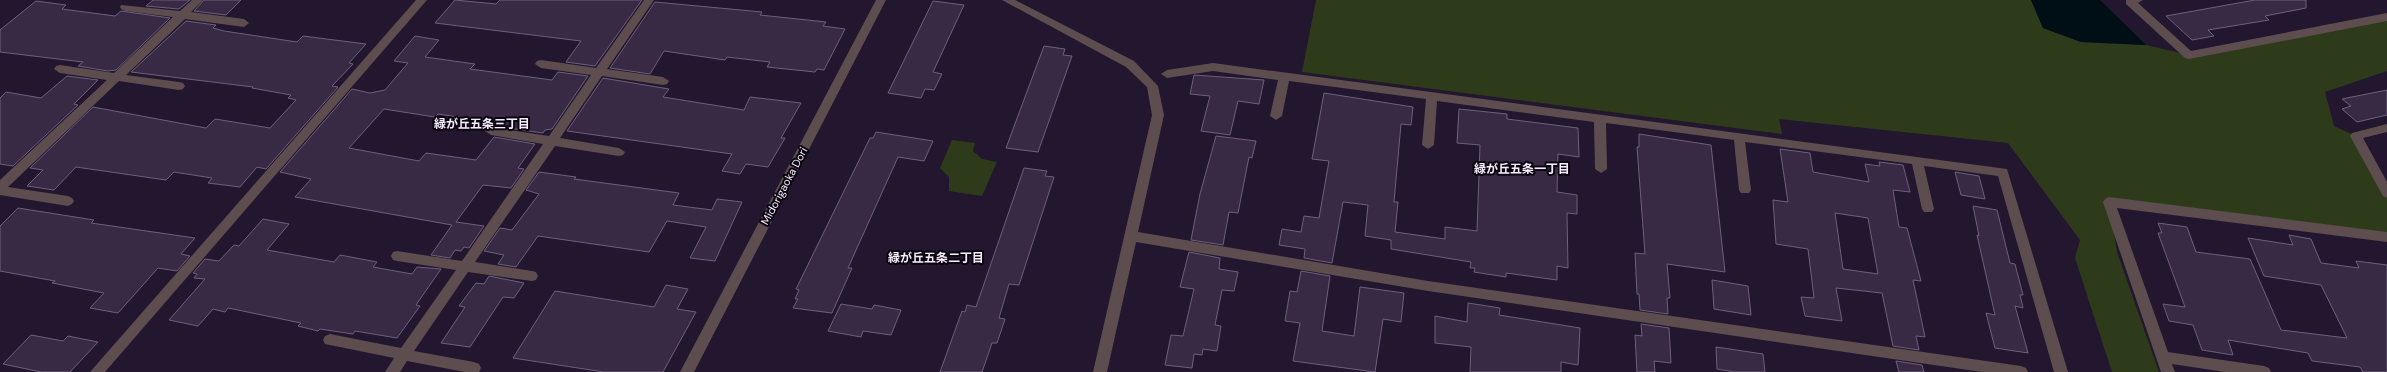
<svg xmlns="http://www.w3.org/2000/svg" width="2387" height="372" viewBox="0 0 2387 372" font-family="'DM Sans','Noto Sans JP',sans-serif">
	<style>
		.green { fill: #2e3b1a }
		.water { fill: #000e16 }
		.building { fill: #382a45; stroke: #6e607d; fill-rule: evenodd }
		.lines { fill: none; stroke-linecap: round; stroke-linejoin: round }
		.pedestrian { fill: #5e4d4f; fill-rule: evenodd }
		.minor { fill: #5e4d4f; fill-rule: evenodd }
		.tertiary { fill: #5e4d4f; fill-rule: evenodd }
		.labels { text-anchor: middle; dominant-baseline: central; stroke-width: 4; stroke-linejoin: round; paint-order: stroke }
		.street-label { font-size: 11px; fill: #f4ebfd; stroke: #0a050f }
		.neighbourhood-label { font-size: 12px; font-weight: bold; fill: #f4ebfd; stroke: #0a050f }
	</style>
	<rect width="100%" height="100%" fill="#23162f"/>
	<g class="green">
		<polygon points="1316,0 2031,0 2043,28 2081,42 2146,45 2189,55 2387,17 2387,71 2325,92 2334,126 2356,136 2387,193 2387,237 2109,203 2117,252 2159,372 2112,372 2075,258 2080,240 2008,143 1779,119 1782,134 1302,72"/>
		<polygon points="952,140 975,143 973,151 982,159 997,162 982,196 949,191 949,177 940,168"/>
	</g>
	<polygon class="water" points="2031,0 2100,0 2146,45 2081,42 2043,28"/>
	<g class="building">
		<polygon points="153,0 190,0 179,9 146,6"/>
		<polygon points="204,0 241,0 226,15 194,11"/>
		<polygon points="455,0 496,4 500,0 642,0 595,66 566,62 581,41 435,23"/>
		<polygon points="2255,0 2306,0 2306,8 2265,16 2269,20 2208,30 2214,36 2192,40 2166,16"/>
		<polygon points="36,1 66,5 62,9 115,16 121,11 170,18 116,70 108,71 78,66 83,62 0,52 0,30"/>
		<polygon points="933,1 964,5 933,72 942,74 934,90 925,89 921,98 888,93"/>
		<polygon points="655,2 762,12 760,15 826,22 823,26 845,29 824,70 817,69 815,72 767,67 770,62 727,57 725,60 664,51 650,74 610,68"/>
		<polygon points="186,21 216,25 213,28 224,31 297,42 303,36 366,44 349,63 353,64 332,86 338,87 266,169 257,167 240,187 208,183 212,178 174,172 166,180 76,167 54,190 27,186 43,170 30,168 93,107 206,128 215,119 270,128 296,100 288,98 291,95 252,88 253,87 131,72"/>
		<polygon points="415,36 439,40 425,57 475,64 470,69 552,80 558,72 588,76 552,129 545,130 543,133 502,127 504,124 438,114 435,117 384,109 349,148 419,161 426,153 476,160 494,137 535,144 518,168 524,169 511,188 483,185 456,222 484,226 469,248 464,247 461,251 455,250 450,258 431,255 452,225 295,197 311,179 280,172 352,89 370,93 385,90 408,63 394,61"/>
		<polygon points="1044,46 1065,49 1063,55 1072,56 1038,152 1006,148"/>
		<polygon points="1194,75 1264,80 1259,104 1238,101 1230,135 1201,131 1210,96 1190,94"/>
		<polygon points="67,76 98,80 74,104 78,105 13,166 0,164 0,98 6,92 41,98"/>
		<polygon points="603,78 669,89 663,97 744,110 750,97 801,103 781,138 785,138 768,167 746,164 740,174 722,171 732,154 567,131"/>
		<polygon points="2387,90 2387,115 2357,122 2342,109 2351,106 2342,99"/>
		<polygon points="1324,93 1413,107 1411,125 1401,124 1394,202 1398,202 1395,232 1445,239 1445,227 1477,231 1480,145 1457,143 1459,109 1507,114 1507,119 1578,128 1579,157 1558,154 1557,192 1577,195 1577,214 1567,213 1568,268 1557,266 1557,280 1506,273 1506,277 1474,272 1475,268 1470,268 1471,262 1391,249 1391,240 1365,236 1368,205 1343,202 1332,263 1304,258 1305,249 1279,245 1282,229 1301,232 1304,216 1319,218 1329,161 1312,159"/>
		<polygon points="876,132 933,141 924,161 898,157 848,268 852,268 832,313 793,308 798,299 795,299 799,290 796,289 870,138 873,138"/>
		<polygon points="1639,134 1711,145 1725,272 1667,264 1670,298 1667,298 1668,314 1640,310 1639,294 1637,294 1635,253 1645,254 1637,147 1639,147"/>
		<polygon points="1216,136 1256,141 1252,158 1249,157 1238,213 1229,212 1223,245 1191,240 1200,194"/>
		<path d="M1780,149L1810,153L1813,172L1869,182L1865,164L1880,166L1879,162L1903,165L1910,192L1893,190L1899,227L1907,228L1921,281L1913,280L1925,337L1916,336L1919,350L1893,346L1882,293L1836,288L1842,321L1805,316L1801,297L1814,298L1808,249L1776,244L1773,200L1788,202ZM1835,213L1868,218L1878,274L1843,269Z"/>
		<polygon points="1024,168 1047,171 1045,176 1054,177 1019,285 1009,284 999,318 1005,319 997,343 992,343 982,372 940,372 962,311 965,312 967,305 976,307"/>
		<polygon points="539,172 576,177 574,179 679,193 673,205 712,210 717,199 742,202 715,261 690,258 706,227 667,221 649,252 538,236 516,267 498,264 504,255 484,251 500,228 512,230 539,194 526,190"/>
		<polygon points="1955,172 1979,176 1985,199 1961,195"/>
		<polygon points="1973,206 1997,210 2010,263 2015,264 2023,295 2020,295 2023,308 2015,306 2028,353 1995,348 1986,313 1995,315 1977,235 1979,236"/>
		<polygon points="18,208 94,220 91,223 195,238 181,254 190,256 177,271 158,268 118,313 90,308 104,293 52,283 55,281 0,271 0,226"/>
		<polygon points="263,219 289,224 267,250 334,262 340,255 377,262 373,267 412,274 417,267 441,269 416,305 420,306 397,338 355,331 353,334 320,329 318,331 298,326 301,323 228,308 225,312 213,309 198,326 169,320 205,279 194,278 197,274 193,273 205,259 219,261 234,245 239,246"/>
		<polygon points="2158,223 2187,227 2196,252 2250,259 2281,330 2347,338 2321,285 2264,276 2248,238 2293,245 2289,235 2311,239 2321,263 2359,268 2356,261 2387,265 2387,372 2363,372 2360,367 2312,361 2308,353 2228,340 2233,355 2202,350 2193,325 2169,321 2163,304 2185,307 2158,233 2162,233"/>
		<polygon points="1189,252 1220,258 1219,269 1238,272 1234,291 1222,290 1215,325 1221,326 1217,351 1203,349 1202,355 1194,354 1192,368 1165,365 1171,335 1183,336 1194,289 1180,287"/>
		<polygon points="1301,271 1330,276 1322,331 1354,336 1360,287 1404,293 1401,322 1383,319 1375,372 1293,361 1300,323 1285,321 1290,291 1297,292"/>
		<polygon points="489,276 524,283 514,298 503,297 470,347 441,343 465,307 459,306 476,283 484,284"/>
		<polygon points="1712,280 1748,286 1751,315 1714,309"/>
		<polygon points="666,285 688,289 677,309 696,312 663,372 604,372 513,358 555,291 654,307"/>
		<polygon points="1468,303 1500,308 1499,315 1580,328 1578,365 1561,362 1561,372 1470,372 1471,347 1435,343 1435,316 1467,322"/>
		<polygon points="841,304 872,309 874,305 901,310 891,335 863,331 861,337 828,331"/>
		<polygon points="1641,324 1669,328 1671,363 1654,361 1655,372 1637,372 1635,335 1642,336"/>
		<polygon points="31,335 63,341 68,336 98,342 70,372 41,372 3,364"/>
		<polygon points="1716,347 1763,354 1765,372 1735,372 1717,369"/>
		<polygon points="1896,361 1922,365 1924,372 1899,372"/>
	</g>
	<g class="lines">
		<g class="pedestrian">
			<polygon points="192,0 203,0 191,12 244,19 249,23 244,27 185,19 126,75 179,82 183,83 185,86 183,89 179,90 119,81 8,187 68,196 72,198 74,201 72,204 68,206 0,195 0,180 107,80 60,73 54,69 56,66 60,65 114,73 173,17 125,11 121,9 120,7 121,5 180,11"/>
			<polygon points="644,0 654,0 607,69 663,77 669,81 667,84 663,85 602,76 560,138 619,148 625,152 623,155 619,156 555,146 475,262 532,271 536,272 538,276 536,280 532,281 468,272 414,351 474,362 479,364 481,368 479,372 465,372 407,361 400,372 385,372 394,358 325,344 323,340 325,336 330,334 401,348 456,270 397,261 393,260 391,256 393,252 397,251 462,261 543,144 491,135 485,131 487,128 491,127 549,136 591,75 541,68 535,64 537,61 541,60 596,68"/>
			<polygon points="1213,63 2007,169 2068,372 2054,372 1998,176 1924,166 1934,209 1932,212 1924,212 1922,209 1912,164 1745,142 1751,190 1749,193 1741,193 1739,190 1734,140 1606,123 1607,169 1601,173 1595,169 1594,122 1437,101 1434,145 1428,149 1422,145 1426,99 1289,81 1282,116 1276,120 1270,116 1278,80 1213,71 1167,78 1161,74 1167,70"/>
		</g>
		<g class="minor">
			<polygon points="416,0 427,0 105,372 90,372"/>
			<polygon points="1002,0 1015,0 1134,61 1158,86 1164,115 1138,232 1428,281 2021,366 2026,368 2028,372 1982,372 1428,291 1136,242 1107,372 1093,372 1152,115 1147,87 1126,67"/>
			<polygon points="2126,0 2143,0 2138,3 2191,51 2387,13 2387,21 2189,59 2185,58 2126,4"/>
			<polygon points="2387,124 2387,132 2363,138 2387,182 2387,198 2383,196 2350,136 2352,133"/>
			<polygon points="2109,197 2387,232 2387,242 2117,208 2168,352 2264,366 2269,368 2271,372 2225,372 2172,364 2175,372 2161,372 2103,202 2105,199"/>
		</g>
		<polygon class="tertiary" points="876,0 886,0 694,372 680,372"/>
	</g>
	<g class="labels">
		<g class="street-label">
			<text transform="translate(784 186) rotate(-62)">Midorigaoka Dori</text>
		</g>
		<g class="neighbourhood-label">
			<text x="482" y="124">緑が丘五条三丁目</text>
			<text x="1522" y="169">緑が丘五条一丁目</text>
			<text x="936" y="258">緑が丘五条二丁目</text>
		</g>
	</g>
</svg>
